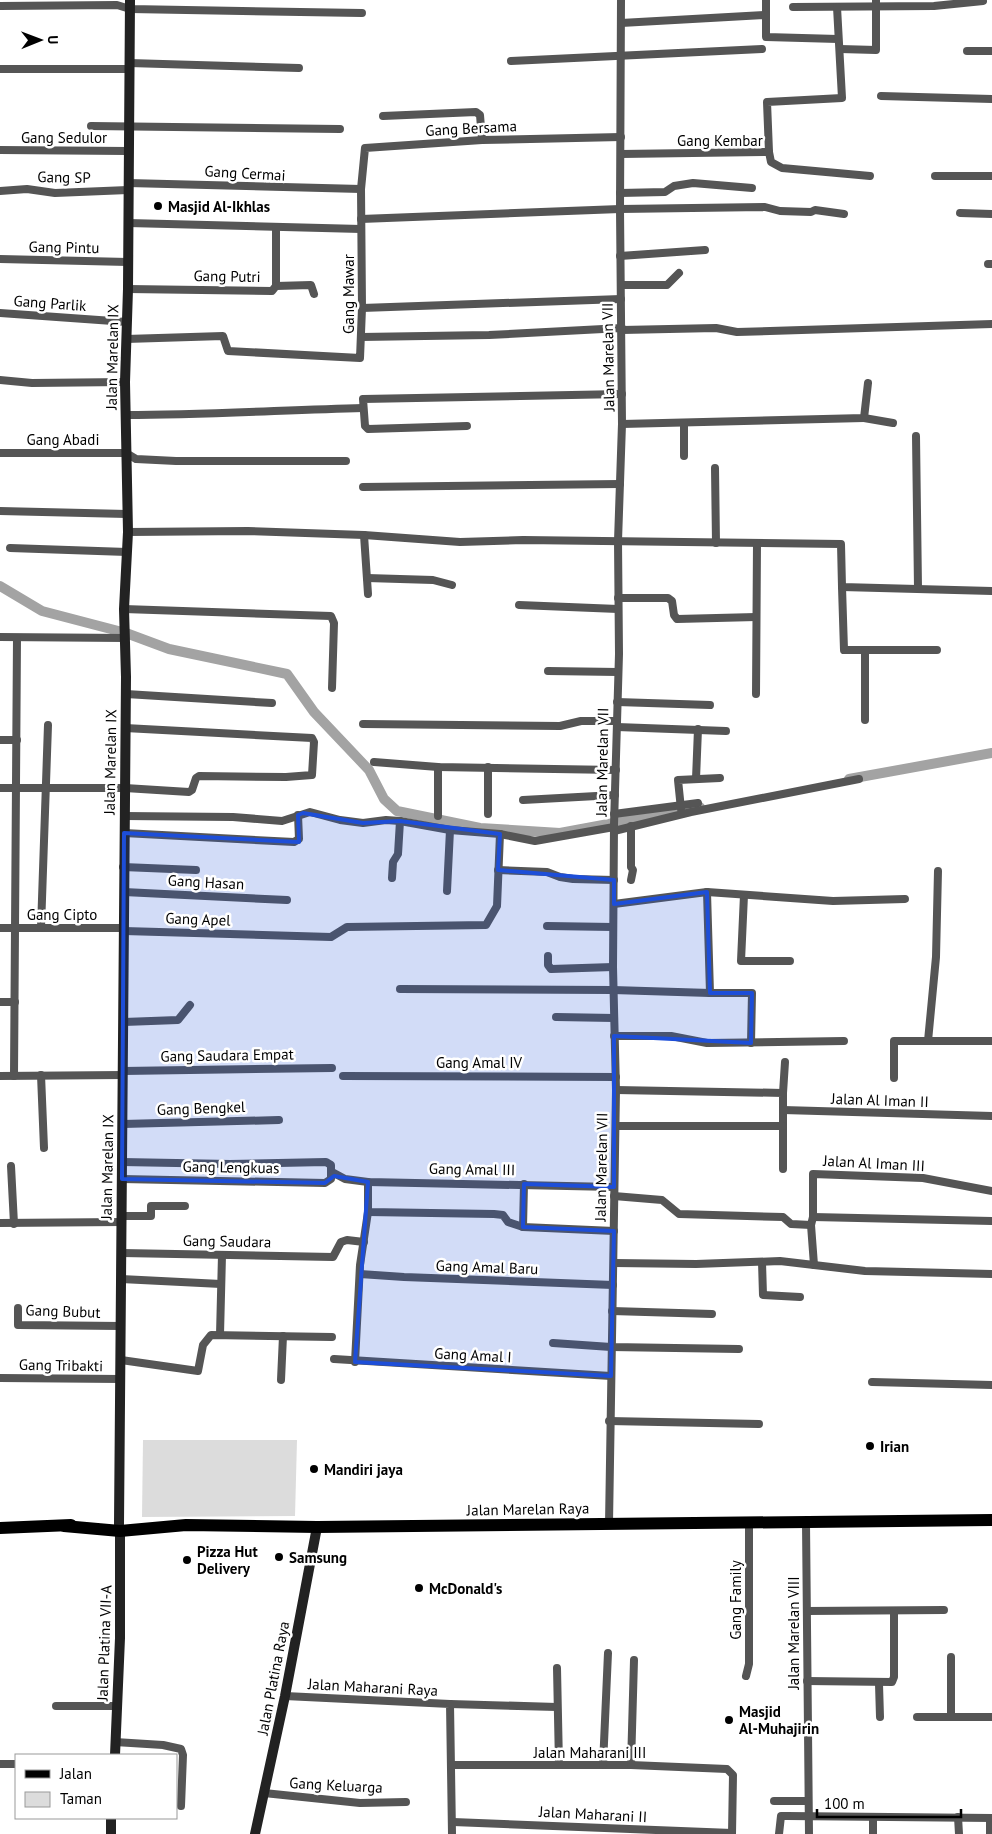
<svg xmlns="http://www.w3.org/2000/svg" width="992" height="1834" viewBox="0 0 992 1834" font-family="'PT Sans',sans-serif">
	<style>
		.green { fill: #dcdcdc }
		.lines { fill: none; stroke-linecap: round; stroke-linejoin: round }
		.canal { stroke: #a3a3a3; stroke-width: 10 }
		.minor { stroke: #555; stroke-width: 8 }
		.secondary { stroke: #222; stroke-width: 10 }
		.primary { stroke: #000; stroke-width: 12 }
		.marked { fill: #1d4ed8; fill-opacity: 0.2; stroke: #1d4ed8; stroke-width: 4; stroke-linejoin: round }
		.poi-dot { fill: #000; stroke: #fff; stroke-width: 2 }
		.labels { text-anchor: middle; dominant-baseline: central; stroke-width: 5; stroke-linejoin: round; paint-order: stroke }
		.street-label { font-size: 15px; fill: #000; stroke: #fff }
		.poi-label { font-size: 15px; font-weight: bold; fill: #000; stroke: #fff; text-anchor: start }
	</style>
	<rect width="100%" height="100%" fill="#fff"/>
	<polygon class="green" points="143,1440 297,1440 295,1516 142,1517"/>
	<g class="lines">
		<g class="canal">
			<polyline points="0,586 42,611 126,633 169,649 287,674 314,712 369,770 384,799 397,811 480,828 560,833 700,807"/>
			<polyline points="849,779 992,753"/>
		</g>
		<g class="minor">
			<polyline points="766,0 766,15"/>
			<polyline points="0,6 117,5 130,9 362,13"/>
			<polyline points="793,7 934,6 983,1"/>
			<polyline points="621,23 766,15 766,37 838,39"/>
			<polyline points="840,49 876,50 876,0"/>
			<polyline points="967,51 992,51"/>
			<polyline points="511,61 762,49"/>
			<polyline points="129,63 299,68"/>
			<polyline points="0,69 129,69"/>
			<polyline points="881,96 992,99"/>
			<polyline points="383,116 476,112 480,115 482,140"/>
			<polyline points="91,126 340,129"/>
			<polyline points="0,150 128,151"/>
			<polyline points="769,152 767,102 842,98 837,7"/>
			<polyline points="621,154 769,152 771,162 782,168 870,176"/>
			<polyline points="935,176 992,176"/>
			<polyline points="128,183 361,189"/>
			<polyline points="0,191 27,189 55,193 128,190"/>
			<polyline points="620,193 665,192 674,186 693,183 752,188"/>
			<polyline points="960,213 992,214"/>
			<polyline points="361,219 620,209 765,207 780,211 811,212 815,210 844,214"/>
			<polyline points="128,223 361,229"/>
			<polyline points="276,227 276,286"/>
			<polyline points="620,256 705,250"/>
			<polyline points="0,259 128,262"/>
			<polyline points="988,264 992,264"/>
			<polyline points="621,285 667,285 679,273"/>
			<polyline points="128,289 272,291 276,286 311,285 314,294"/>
			<polyline points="362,308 621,299"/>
			<polyline points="0,313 127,322"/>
			<polyline points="622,330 716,328 737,332 992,324"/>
			<polyline points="361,337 489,335 622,328"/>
			<polyline points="126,339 223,336 228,351 360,358 362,308 361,189 365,148 482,140 621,137"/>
			<polyline points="0,380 32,383 125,382"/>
			<path d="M126,415C205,415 284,410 363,408"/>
			<polyline points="864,418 893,423"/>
			<polyline points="622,424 864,418 868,383"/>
			<polyline points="467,426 368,429 365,426 363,399 622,394"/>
			<polyline points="916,436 918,588"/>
			<polyline points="0,453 126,453 136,459 176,461 346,461"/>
			<polyline points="684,456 684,423"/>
			<polyline points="715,468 716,543"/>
			<polyline points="363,487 620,484"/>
			<polyline points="0,511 127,514"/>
			<polyline points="128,532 248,531 364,535 460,542 523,540 841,544 842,587 992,591"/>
			<polyline points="364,535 368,594"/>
			<polyline points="10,548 127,552"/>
			<polyline points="367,578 433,580 452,585"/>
			<polyline points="842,587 844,650 937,650"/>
			<polyline points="618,598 668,598 672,601 674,615 677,619 756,617"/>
			<polyline points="519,605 618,609"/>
			<polyline points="124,609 331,616 334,623 332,688"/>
			<polyline points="0,637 125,638"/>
			<polyline points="865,650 865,720"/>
			<polyline points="548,671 618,672"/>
			<polyline points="126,694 272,703"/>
			<polyline points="756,694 757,543"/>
			<polyline points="617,702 710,705"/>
			<polyline points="363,724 560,726 581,721 617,721"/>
			<polyline points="617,727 726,731"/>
			<polyline points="0,740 17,740"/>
			<polyline points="374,762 438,767 616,770"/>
			<polyline points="438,767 438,816"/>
			<polyline points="696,779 698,729"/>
			<polyline points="0,788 125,788 189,792 192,790 196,778 199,776 286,777 312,775 314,742 312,738 125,728"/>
			<polyline points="523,800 615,795"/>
			<polyline points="681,809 678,780 720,778"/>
			<polyline points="488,814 488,767"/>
			<polyline points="614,814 698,803"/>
			<polyline points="124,816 233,817 282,821 310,812 340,820 363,823 386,820 400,821 450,830 500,834 535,841 614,827"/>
			<polyline points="614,831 691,812 859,779"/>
			<polyline points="124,833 294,842 299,839 298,815"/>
			<polyline points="123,867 196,870"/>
			<polyline points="498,870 547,872 560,877 573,879 614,880"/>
			<polyline points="392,878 393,862 398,854 400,821"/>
			<polyline points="631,880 633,870 631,867 631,826"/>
			<polyline points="447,891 450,830"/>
			<polyline points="124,892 287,900"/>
			<polyline points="744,895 741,961 790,961"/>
			<polyline points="614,904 707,892 833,901 905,899"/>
			<polyline points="547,926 613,927"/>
			<polyline points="0,928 124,928"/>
			<polyline points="41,928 48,725"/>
			<polyline points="124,931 331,937 347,927 486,925 497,906 500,834"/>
			<polyline points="548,956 548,965 551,969 613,967"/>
			<polyline points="400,989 613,990 710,993 707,892"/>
			<polyline points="710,993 752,993 751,1043"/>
			<polyline points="0,1002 15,1002"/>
			<polyline points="556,1017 614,1018"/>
			<polyline points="124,1022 178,1020 190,1005"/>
			<polyline points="614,1036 671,1036 707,1043 844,1041"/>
			<polyline points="928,1041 936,957 938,871"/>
			<polyline points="123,1071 332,1068"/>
			<polyline points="41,1075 44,1148"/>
			<polyline points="0,1076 123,1075"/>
			<polyline points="14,1076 17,638"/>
			<polyline points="343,1076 616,1077"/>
			<polyline points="894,1078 894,1041 992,1041"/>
			<polyline points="616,1090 783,1093 783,1169"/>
			<polyline points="783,1093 785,1062"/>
			<polyline points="783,1110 992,1116"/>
			<polyline points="123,1124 279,1120"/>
			<polyline points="616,1126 783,1126"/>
			<polyline points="11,1166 14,1224"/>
			<polyline points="332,1172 345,1179 368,1182 614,1187"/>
			<polyline points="122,1179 325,1183 331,1179 331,1165 326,1162 230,1164 122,1162"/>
			<polyline points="368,1182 368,1212 494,1214 503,1215 508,1222 523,1227 614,1231"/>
			<polyline points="614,1196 662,1200 679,1214 783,1217 791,1224 811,1225"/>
			<polyline points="122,1216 151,1216 151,1206 185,1206"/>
			<polyline points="813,1217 992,1221"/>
			<polyline points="0,1223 122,1222"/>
			<polyline points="523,1227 524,1184"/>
			<polyline points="122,1253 333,1257 341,1242 347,1240 364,1242"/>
			<polyline points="762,1262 763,1295 800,1297"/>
			<polyline points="614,1263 696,1264 780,1261 814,1265 811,1225 813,1217 813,1174 923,1178 992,1191"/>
			<polyline points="814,1265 865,1271 992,1274"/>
			<polyline points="360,1274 404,1277 613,1285"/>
			<polyline points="121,1279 221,1284"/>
			<polyline points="18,1308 18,1325 121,1326"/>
			<polyline points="612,1311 712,1314"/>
			<polyline points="220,1335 222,1255"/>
			<polyline points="553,1343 611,1347 739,1349"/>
			<polyline points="334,1359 611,1376"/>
			<polyline points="121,1360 198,1371 203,1345 211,1335 332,1337"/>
			<polyline points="355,1362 360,1265 368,1212"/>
			<polyline points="0,1378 121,1379"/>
			<polyline points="281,1380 283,1336"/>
			<polyline points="872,1382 992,1385"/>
			<polyline points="609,1421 759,1424"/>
			<polyline points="806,1523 809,1834"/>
			<polyline points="609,1524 616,1090 613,967 614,825 619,654 618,541 622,424 620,209 621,0"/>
			<polyline points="807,1611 944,1610"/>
			<polyline points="951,1657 951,1717"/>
			<polyline points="557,1668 559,1765"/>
			<polyline points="746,1676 749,1664 749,1523"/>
			<polyline points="807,1681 892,1682 894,1677 894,1611"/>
			<polyline points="879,1684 880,1717"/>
			<polyline points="285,1696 450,1704 452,1834"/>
			<polyline points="450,1704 557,1707"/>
			<polyline points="56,1706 117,1706"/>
			<polyline points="917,1717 992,1717"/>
			<polyline points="115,1742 163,1745 181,1749 183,1755 181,1806"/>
			<polyline points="0,1764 16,1764"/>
			<polyline points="452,1765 631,1765 727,1769 733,1775 732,1834"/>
			<polyline points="603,1765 608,1653"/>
			<polyline points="631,1765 634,1660"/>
			<polyline points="264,1793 360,1803 406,1802"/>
			<polyline points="774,1801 808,1801"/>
			<polyline points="958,1817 959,1834"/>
			<polyline points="990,1818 990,1834"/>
			<polyline points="453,1822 732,1833"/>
			<polyline points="779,1834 781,1816 787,1816 992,1818"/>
			<polyline points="873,1834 873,1817"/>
		</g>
		<g class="secondary">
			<polyline points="119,1524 126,677 124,609 128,532 125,382 128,289 130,0"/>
			<polyline points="115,1755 120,1638 120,1531"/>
			<polyline points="111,1834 111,1818"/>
			<polyline points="255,1834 285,1696 317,1527"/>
		</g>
		<g class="primary">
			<polyline points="64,1526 120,1531 186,1525 317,1527 992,1520"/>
			<polyline points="0,1528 71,1525"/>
		</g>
	</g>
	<path class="marked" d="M303,813L363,823L400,821L500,834L498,870L614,880V904L707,892L710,993H752L751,1043L614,1036V1187L524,1184L523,1227L614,1231L611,1376L355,1362L368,1182L334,1176L325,1183L122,1179L124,833L299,842L298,815Z"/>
	<g class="poi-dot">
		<circle cx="158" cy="206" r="5"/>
		<circle cx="870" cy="1446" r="5"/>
		<circle cx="314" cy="1469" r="5"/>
		<circle cx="279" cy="1557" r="5"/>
		<circle cx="187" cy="1560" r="5"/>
		<circle cx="419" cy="1588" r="5"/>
		<circle cx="729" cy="1720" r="5"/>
	</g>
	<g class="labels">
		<g class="street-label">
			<text transform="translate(471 128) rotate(-3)">Gang Bersama</text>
			<text x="64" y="137">Gang Sedulor</text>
			<text x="720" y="140">Gang Kembar</text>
			<text transform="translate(245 173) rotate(3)">Gang Cermai</text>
			<text transform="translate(64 177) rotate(1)">Gang SP</text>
			<text transform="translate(64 247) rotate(1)">Gang Pintu</text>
			<text transform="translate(227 276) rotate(1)">Gang Putri</text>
			<text transform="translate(348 294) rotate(-90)">Gang Mawar</text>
			<text transform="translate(50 303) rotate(4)">Gang Parlik</text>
			<text transform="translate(112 357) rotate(-89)">Jalan Marelan IX</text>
			<text transform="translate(608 357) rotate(-91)">Jalan Marelan VII</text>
			<text x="63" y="439">Gang Abadi</text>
			<text transform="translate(110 762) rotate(-89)">Jalan Marelan IX</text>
			<text transform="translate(602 762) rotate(-89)">Jalan Marelan VII</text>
			<text transform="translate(206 882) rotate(3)">Gang Hasan</text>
			<text x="62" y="914">Gang Cipto</text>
			<text transform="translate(198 919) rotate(2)">Gang Apel</text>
			<text transform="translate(227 1055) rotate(-1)">Gang Saudara Empat</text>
			<text x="479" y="1062">Gang Amal IV</text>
			<text transform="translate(880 1100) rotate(2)">Jalan Al Iman II</text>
			<text transform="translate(201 1108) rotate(-2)">Gang Bengkel</text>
			<text transform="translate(874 1163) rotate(3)">Jalan Al Iman III</text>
			<text transform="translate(107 1167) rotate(-89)">Jalan Marelan IX</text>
			<text transform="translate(231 1167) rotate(1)">Gang Lengkuas</text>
			<text transform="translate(601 1167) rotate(-89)">Jalan Marelan VII</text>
			<text transform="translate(472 1169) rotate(1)">Gang Amal III</text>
			<text transform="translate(227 1241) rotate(1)">Gang Saudara</text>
			<text transform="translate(487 1267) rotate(2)">Gang Amal Baru</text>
			<text transform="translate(63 1311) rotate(2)">Gang Bubut</text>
			<text transform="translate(473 1355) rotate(3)">Gang Amal I</text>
			<text transform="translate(61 1365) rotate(1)">Gang Tribakti</text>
			<text transform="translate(528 1509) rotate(-1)">Jalan Marelan Raya</text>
			<text transform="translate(735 1600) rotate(-90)">Gang Family</text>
			<text transform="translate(793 1633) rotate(-90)">Jalan Marelan VIII</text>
			<text transform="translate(104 1643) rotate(-88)">Jalan Platina VII-A</text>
			<text transform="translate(273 1678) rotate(-79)">Jalan Platina Raya</text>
			<text transform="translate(373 1687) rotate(3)">Jalan Maharani Raya</text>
			<text x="590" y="1752">Jalan Maharani III</text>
			<text transform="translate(336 1785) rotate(3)">Gang Keluarga</text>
			<text transform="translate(593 1814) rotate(3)">Jalan Maharani II</text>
		</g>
		<g class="poi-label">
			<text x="168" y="206">Masjid Al-Ikhlas</text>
			<text x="880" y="1446">Irian</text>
			<text x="324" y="1469">Mandiri jaya</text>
			<text x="197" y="1551">Pizza Hut<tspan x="197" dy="17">Delivery</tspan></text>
			<text x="289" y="1557">Samsung</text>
			<text x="429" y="1588">McDonald's</text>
			<text x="739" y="1711">Masjid<tspan x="739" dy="17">Al-Muhajirin</tspan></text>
		</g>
	</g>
	<rect x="15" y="1754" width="162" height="65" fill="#ffffff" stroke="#999999"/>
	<rect x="25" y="1770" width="25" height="8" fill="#000000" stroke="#999999"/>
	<text x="60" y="1779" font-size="15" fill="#000000">Jalan</text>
	<rect x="25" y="1792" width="25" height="15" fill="#dcdcdc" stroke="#999999"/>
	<text x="60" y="1804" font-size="15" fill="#000000">Taman</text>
	<g transform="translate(40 40) rotate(89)" stroke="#ffffff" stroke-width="4" paint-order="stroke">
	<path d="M0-4L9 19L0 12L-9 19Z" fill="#000000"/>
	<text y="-8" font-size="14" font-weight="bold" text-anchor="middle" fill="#000000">U</text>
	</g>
	<path d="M817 1809v8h144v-8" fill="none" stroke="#000000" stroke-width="2.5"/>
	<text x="824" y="1809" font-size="15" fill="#000000" stroke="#ffffff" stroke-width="4" paint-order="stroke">100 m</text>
</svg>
